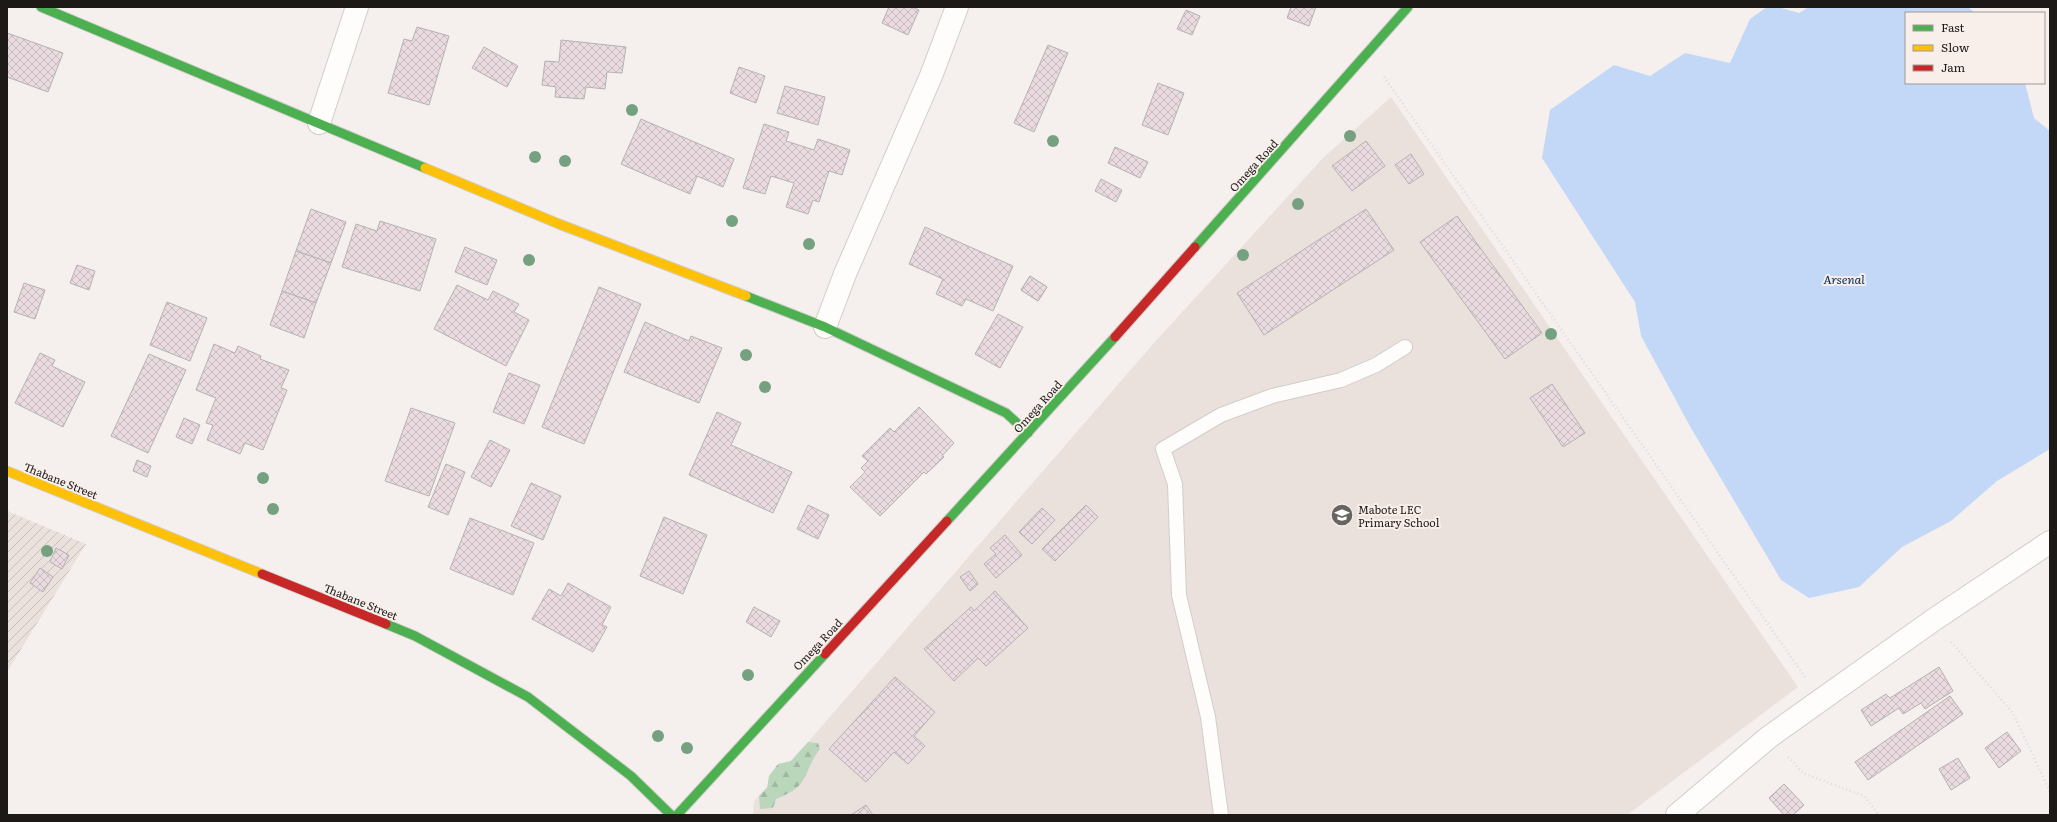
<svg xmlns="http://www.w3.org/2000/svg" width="2057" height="822" viewBox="0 0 2057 822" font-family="Literata,serif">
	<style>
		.built { fill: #ebe1dc }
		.industrial { fill: url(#industrial-furrows) }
		.forest { fill: url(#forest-firs) }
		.water { fill: #c2d8f6 }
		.building { fill: url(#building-cross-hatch); stroke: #b5b2b2 }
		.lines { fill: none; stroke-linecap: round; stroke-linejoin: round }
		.lane-casing { stroke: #d1cdcb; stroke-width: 16 }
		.street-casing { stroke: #d1cdcb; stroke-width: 24 }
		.fast-casing { stroke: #d1cdcb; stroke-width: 11 }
		.slow-casing { stroke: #d1cdcb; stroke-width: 11 }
		.jam-casing { stroke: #d1cdcb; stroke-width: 11 }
		.path { stroke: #dcdbda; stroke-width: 2.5; stroke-dasharray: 1 3; stroke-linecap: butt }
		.lane { stroke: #fefdfc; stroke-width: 14 }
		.street { stroke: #fefdfc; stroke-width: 22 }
		.fast { stroke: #4caf50; stroke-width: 9 }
		.slow { stroke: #ffc107; stroke-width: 9 }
		.jam { stroke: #c62828; stroke-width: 9 }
		.tree { fill: #75a180 }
		.labels { text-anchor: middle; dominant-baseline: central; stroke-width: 4; stroke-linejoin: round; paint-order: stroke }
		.street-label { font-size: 11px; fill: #1c1917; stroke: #f8efeb }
		.poi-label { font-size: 11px; fill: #1c1917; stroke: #f8efeb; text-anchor: start }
		.water-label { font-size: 12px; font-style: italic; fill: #012a59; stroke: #f8efeb }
	</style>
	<defs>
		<pattern id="industrial-furrows" width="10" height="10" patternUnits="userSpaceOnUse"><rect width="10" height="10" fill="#ebe1dc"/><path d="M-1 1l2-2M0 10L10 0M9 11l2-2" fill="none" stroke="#c9c0bc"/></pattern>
		<pattern id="forest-firs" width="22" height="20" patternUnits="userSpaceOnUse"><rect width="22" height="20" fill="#bad6bb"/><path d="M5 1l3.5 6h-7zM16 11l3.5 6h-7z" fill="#9fb7a0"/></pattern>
		<pattern id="building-cross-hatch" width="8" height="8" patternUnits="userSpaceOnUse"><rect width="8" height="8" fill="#e9dbe0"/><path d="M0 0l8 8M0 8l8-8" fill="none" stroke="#c7bbbf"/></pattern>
	</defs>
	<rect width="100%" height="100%" fill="#f5f0ee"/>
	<polygon class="built" points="1391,97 1798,687 1627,815 753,815 754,801 808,742 1153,344 1323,158"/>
	<polygon class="industrial" points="7,511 86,544 7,672"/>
	<path class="forest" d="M808,742L818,743L820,749C801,774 812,785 776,799L773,808L760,809L759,796L767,788L769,776L778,764L791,761Z"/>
	<polygon class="water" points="1767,7 1778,7 1799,13 1809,7 1968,7 1975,13 1906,13 1906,83 2025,83 2034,118 2050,131 2050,449 1997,481 1951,521 1902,547 1859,587 1809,598 1781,580 1691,428 1641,336 1635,302 1542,158 1550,110 1614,65 1650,76 1685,53 1730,63 1750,19"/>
	<g class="building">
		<polygon points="889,7 912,7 919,10 908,35 882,23"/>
		<polygon points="1291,7 1316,7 1309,26 1287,18"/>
		<polygon points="1186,10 1200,16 1192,35 1177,29"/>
		<polygon points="417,27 449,36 429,105 388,93 404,39 412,41"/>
		<polygon points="7,33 63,53 48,92 7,77"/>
		<polygon points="561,40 626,47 622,73 607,72 605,89 586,87 584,99 555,97 556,87 542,85 545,61 559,62"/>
		<polygon points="1048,45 1068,53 1034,132 1014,123"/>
		<polygon points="484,47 518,66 507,87 472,68"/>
		<polygon points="739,67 765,76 756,103 730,93"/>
		<polygon points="1158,83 1184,93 1168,135 1142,125"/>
		<polygon points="785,86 825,97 818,125 777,113"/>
		<polygon points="641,119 734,159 723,187 697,176 690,194 621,164"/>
		<polygon points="764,124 789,132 786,141 814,150 818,139 850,150 842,175 829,171 819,202 813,200 808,214 786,207 794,183 771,176 765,194 743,188"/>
		<polygon points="1366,141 1385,166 1352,191 1332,166"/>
		<polygon points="1115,147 1148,162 1140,178 1108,163"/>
		<polygon points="1411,154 1424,174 1409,184 1395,165"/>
		<polygon points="1101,179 1122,190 1116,202 1095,191"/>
		<polygon points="311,209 346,222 331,263 296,251"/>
		<polygon points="1366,209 1394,250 1264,335 1237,293"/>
		<polygon points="1457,216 1542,333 1505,359 1420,242"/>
		<polygon points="380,221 436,239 420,291 342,267 356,224 377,231"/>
		<polygon points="925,227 1013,266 993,311 966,299 962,306 936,294 943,279 909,264"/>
		<polygon points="465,247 497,260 487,285 455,272"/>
		<polygon points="296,251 331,263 316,303 282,291"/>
		<polygon points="77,265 95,271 89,290 70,283"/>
		<polygon points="1030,276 1047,287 1038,301 1021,290"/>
		<polygon points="1030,276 1047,287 1038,301 1021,290"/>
		<polygon points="24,283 45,290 35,319 14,312"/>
		<polygon points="457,285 488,300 493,291 519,304 514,312 529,320 506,366 434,329"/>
		<polygon points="599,287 641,304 584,444 542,427"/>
		<polygon points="282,291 316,303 304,338 270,325"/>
		<polygon points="167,302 207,318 190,361 150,345"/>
		<polygon points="998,314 1023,327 1000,368 975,354"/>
		<polygon points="645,322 689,341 691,336 722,348 699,403 624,372"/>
		<polygon points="214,344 235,353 238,346 261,356 260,359 289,370 281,388 287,390 263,450 245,443 240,454 207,440 213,425 206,423 216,398 196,390"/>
		<polygon points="40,353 55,360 52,366 85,382 63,427 15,403"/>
		<polygon points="149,354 186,370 148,453 111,436"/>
		<polygon points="509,373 540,385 524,424 493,412"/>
		<polygon points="1552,384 1585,433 1563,447 1530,398"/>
		<polygon points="919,407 954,443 942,456 944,457 926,474 924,472 880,516 850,487 865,472 861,468 868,461 862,456 890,428 894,432"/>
		<polygon points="411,408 455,423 429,496 385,481"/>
		<polygon points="717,412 741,423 731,445 792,472 773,513 689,475"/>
		<polygon points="184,418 200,425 192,444 176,437"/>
		<polygon points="490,440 510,450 491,487 471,477"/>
		<polygon points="137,460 151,466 147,477 133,471"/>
		<polygon points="446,464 465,472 448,515 428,507"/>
		<polygon points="531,483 561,496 543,540 511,526"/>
		<polygon points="808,505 829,515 818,539 797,529"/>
		<polygon points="1086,505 1098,517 1055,561 1042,549"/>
		<polygon points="1042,508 1055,520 1032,544 1019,532"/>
		<polygon points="664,517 707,535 683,594 640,576"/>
		<polygon points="470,518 534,543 513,595 450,569"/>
		<polygon points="1005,535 1022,555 996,578 984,564 996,554 990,548"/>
		<polygon points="56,548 69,555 62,569 50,562"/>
		<polygon points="40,568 53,577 43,592 30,583"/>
		<polygon points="969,571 978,584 970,591 960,577"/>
		<polygon points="568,583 611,607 602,625 607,627 593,652 532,619 549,589 561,596"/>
		<polygon points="995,591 1028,628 986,666 978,658 954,681 924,649 971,607 974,611"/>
		<polygon points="754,607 780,621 771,637 746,622"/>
		<polygon points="1939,667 1953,691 1925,709 1921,703 1903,714 1899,708 1871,726 1861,710 1886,694 1890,698"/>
		<polygon points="895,677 935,712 914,736 925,746 908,764 894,752 866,782 829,749"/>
		<polygon points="1950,696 1963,714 1868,780 1855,762"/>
		<polygon points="2007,732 2021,751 1999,768 1985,748"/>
		<polygon points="1958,758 1970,778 1951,790 1939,769"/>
		<polygon points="1784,784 1804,805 1793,815 1784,815 1769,798"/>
		<polygon points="866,805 873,815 851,815"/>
	</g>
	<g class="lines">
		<g class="lane-casing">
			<polyline id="lane" points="1221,815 1208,717 1179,595 1175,484 1163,449 1221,415 1272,396 1341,380 1376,365 1405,347"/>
		</g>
		<g class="street-casing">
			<g id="street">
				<polyline points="319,123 357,7"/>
				<polyline points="825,327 845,274 931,76 957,7"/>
				<polyline points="1677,815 1769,737 1932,621 2050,542"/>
			</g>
		</g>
		<g class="fast-casing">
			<g id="fast">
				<polyline points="41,7 425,168"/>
				<polyline points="1195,247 1408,7"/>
				<polyline points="746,296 825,327 1006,413 1028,433"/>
				<polyline points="947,521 1115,337"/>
				<polyline points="386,624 415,636 528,697 631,776 671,815"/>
				<polyline points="677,815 825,654"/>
			</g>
		</g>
		<g class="slow-casing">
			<g id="slow">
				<polyline points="425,168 559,224 746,296"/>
				<polyline points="7,471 262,574"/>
			</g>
		</g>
		<g class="jam-casing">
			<g id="jam">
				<polyline points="1115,337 1195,247"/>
				<polyline points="262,574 386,624"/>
				<polyline points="825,654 947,521"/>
			</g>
		</g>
		<g class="path">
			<polyline points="1384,77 1805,677"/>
			<polyline points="1951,642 2013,713 2050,792"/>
			<polyline points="1788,757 1803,773 1864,796 1879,815"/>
		</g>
		<use href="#lane" class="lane"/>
		<use href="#street" class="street"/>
		<use href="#fast" class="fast"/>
		<use href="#slow" class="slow"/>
		<use href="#jam" class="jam"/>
	</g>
	<g class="tree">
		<circle cx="632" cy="110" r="6"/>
		<circle cx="1350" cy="136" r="6"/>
		<circle cx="1053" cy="141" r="6"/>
		<circle cx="535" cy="157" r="6"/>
		<circle cx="565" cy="161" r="6"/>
		<circle cx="1298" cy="204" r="6"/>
		<circle cx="732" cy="221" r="6"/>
		<circle cx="809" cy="244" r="6"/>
		<circle cx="1243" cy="255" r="6"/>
		<circle cx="529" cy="260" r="6"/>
		<circle cx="1551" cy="334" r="6"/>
		<circle cx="746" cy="355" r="6"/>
		<circle cx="765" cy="387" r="6"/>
		<circle cx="263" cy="478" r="6"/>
		<circle cx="273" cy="509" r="6"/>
		<circle cx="47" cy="551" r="6"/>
		<circle cx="748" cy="675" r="6"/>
		<circle cx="658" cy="736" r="6"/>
		<circle cx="687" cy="748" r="6"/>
	</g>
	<defs>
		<g id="school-disc" transform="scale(1.15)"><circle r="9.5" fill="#686462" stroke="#f8efeb"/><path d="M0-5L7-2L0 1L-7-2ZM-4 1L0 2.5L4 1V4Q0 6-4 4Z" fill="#fff"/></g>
	</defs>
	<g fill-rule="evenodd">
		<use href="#school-disc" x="1342" y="515"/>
	</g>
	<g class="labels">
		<g class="street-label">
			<text transform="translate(1253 165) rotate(-48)">Omega Road</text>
			<text transform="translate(1037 406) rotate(-48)">Omega Road</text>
			<text transform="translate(61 480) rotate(22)">Thabane Street</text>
			<text transform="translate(361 601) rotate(22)">Thabane Street</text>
			<text transform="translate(817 644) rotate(-47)">Omega Road</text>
		</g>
		<g class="poi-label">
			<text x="1358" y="509">Mabote LEC<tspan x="1358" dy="13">Primary School</tspan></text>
		</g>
		<g class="water-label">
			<text x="1844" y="279">Arsenal</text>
		</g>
	</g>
	<rect width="2057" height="822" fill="none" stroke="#1c1917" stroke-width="16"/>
	<rect x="1905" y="12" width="140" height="72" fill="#f8efeb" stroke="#a09996"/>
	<rect x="1913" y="25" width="20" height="6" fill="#4caf50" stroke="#a09996"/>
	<text x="1941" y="32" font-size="12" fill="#1c1917">Fast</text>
	<rect x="1913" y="45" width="20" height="6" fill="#ffc107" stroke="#a09996"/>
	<text x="1941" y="52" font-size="12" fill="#1c1917">Slow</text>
	<rect x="1913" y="65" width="20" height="6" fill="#c62828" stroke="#a09996"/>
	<text x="1941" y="72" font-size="12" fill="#1c1917">Jam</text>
</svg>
